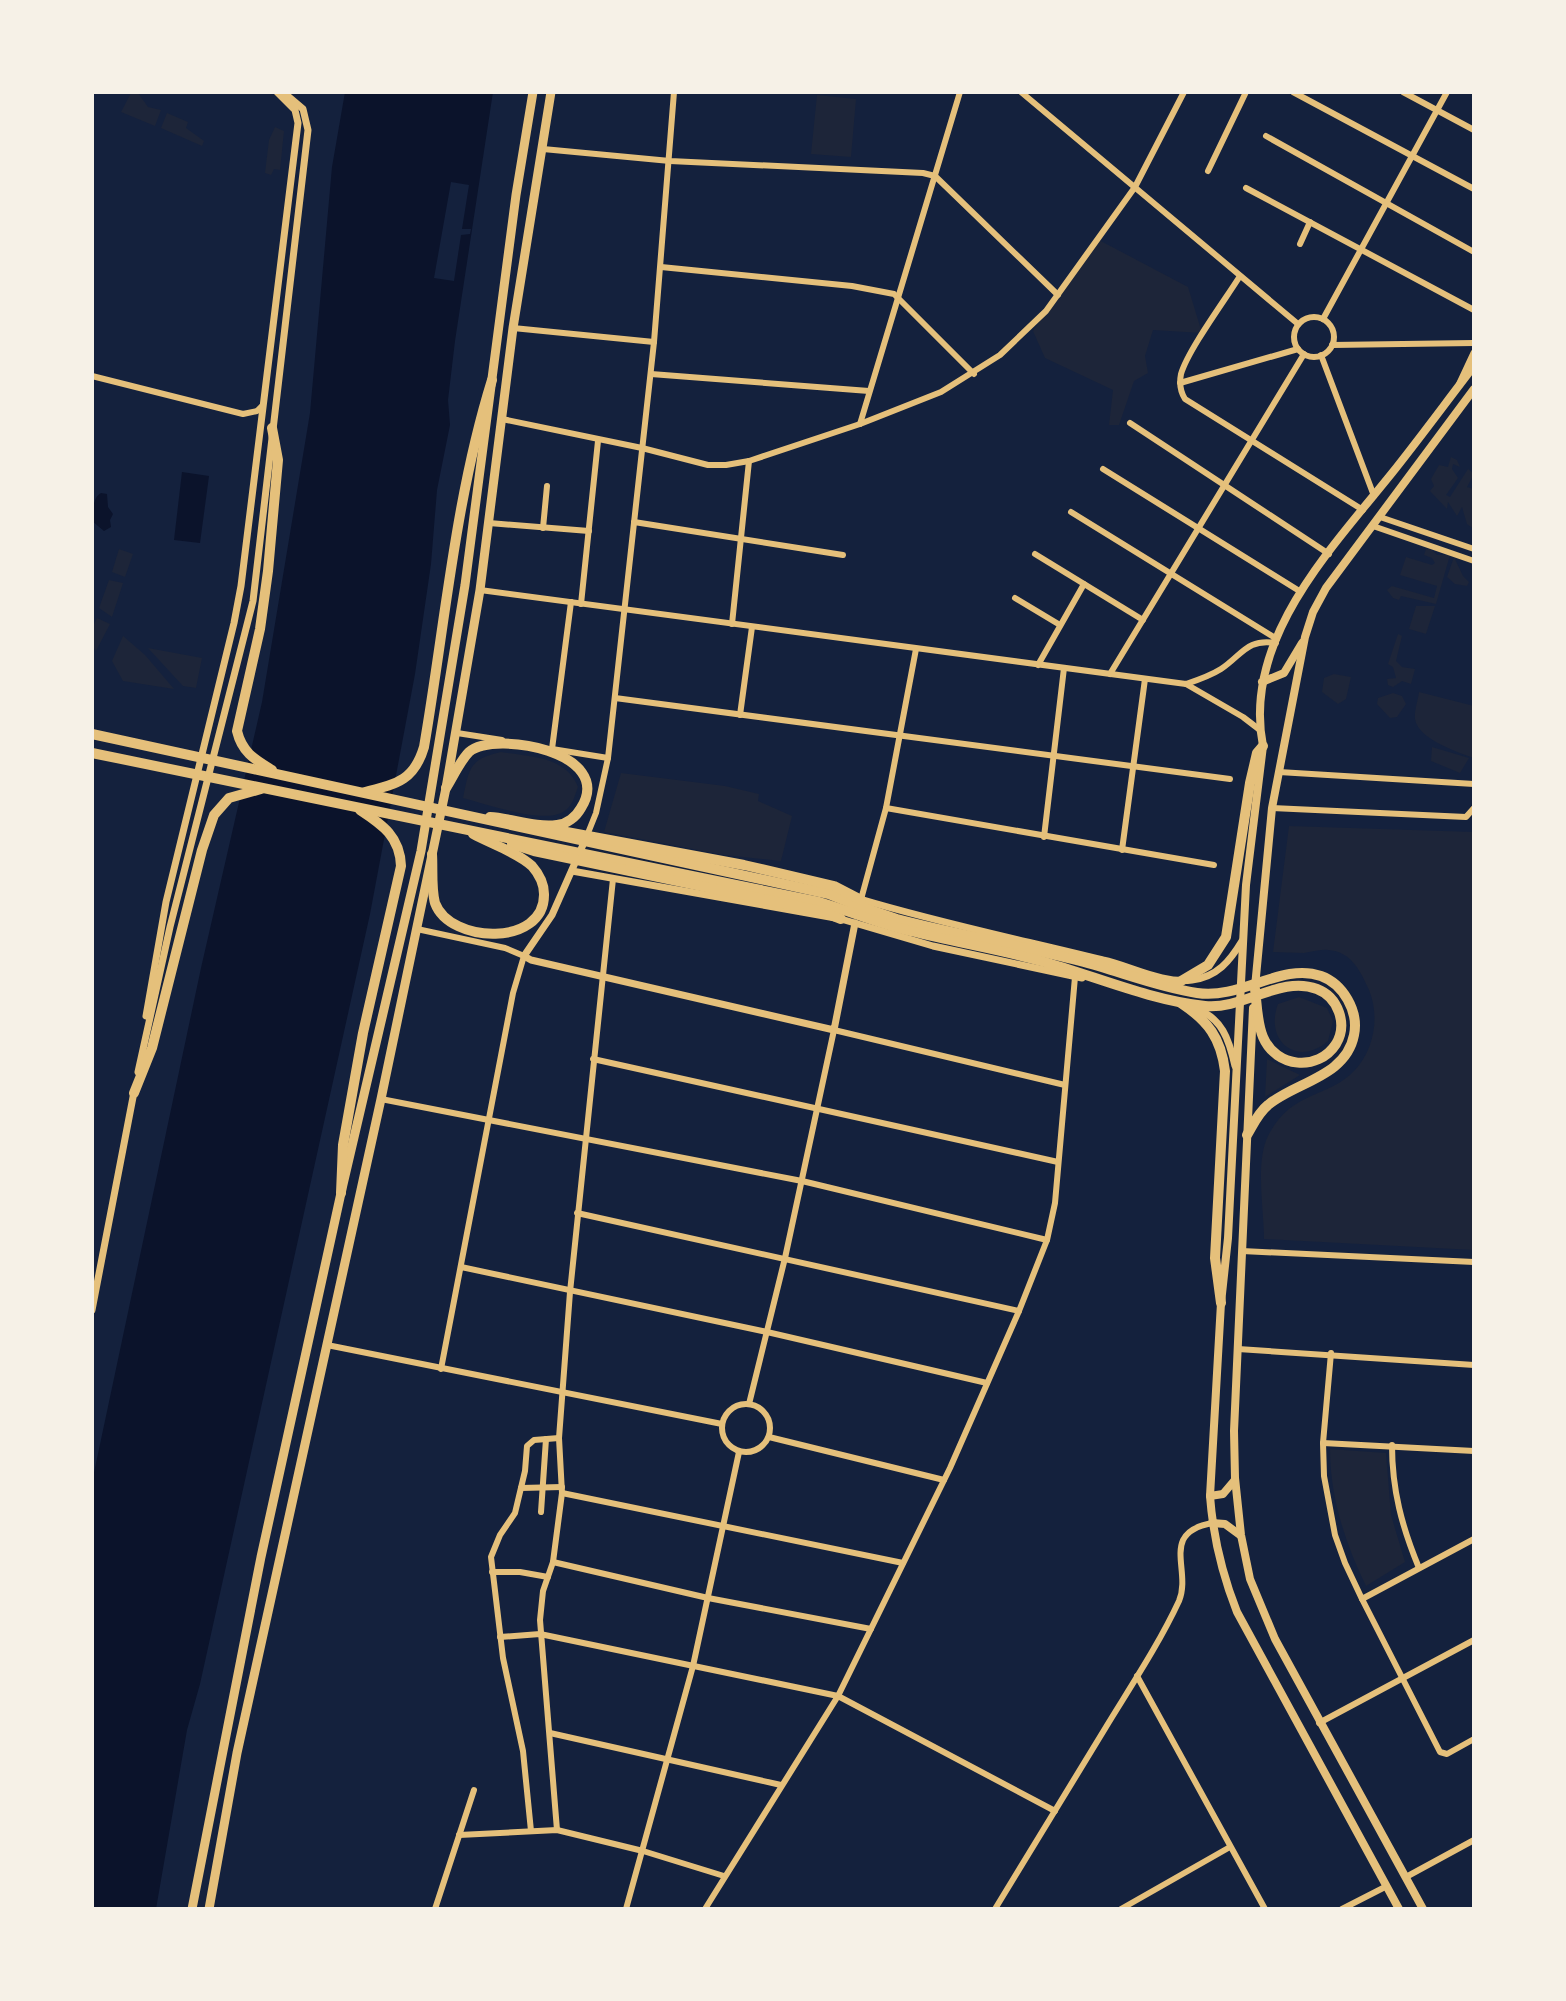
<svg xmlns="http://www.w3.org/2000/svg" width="1566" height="2001" viewBox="0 0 1566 2001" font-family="Poppins,sans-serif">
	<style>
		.green { fill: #1d2539 }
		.water { fill: #0b132b }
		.pier { fill: #14213d }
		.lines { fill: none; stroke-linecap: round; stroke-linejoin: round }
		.minor { stroke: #e5c07b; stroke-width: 6 }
		.tertiary { stroke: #e5c07b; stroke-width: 7 }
		.secondary { stroke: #e5c07b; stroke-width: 8 }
		.primary { stroke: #e5c07b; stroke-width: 9 }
		.motorway { stroke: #e5c07b; stroke-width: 10 }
	</style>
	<rect width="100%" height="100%" fill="#14213d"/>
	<g class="green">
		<polygon points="131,93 138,93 148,107 161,110 155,126 121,112"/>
		<polygon points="817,95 856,99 851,157 811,154"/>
		<polygon points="167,113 188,122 186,128 204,141 202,146 161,128"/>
		<polygon points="275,127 284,131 280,170 274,169 271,175 265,173 269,140"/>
		<polygon points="1097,239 1188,287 1202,333 1153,330 1145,356 1148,373 1134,381 1119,425 1109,425 1113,390 1045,358 1033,331"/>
		<polygon points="1451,457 1457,460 1460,467 1453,464 1452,469 1458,478 1446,495 1450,497 1468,469 1474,474 1467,487 1474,489 1474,529 1467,524 1462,507 1457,516 1448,502 1447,509 1430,491 1434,486 1431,479 1439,465 1448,467"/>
		<polygon points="1430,548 1437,555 1450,555 1436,604 1401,596 1399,600 1393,598 1387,590 1392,586 1434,598 1437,586 1400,575 1406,557 1432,565 1435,563 1432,558 1424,555 1426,549"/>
		<polygon points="119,549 133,554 125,577 112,572"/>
		<polygon points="1454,557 1463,576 1469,582 1467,586 1455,584 1447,577"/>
		<polygon points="109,580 123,583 112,617 99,608"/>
		<polygon points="1416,606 1435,606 1426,634 1409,629"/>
		<polygon points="97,618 110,624 96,651 92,646 92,628"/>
		<polygon points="1398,634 1402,636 1396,661 1402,667 1415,669 1411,684 1402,681 1393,687 1388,685 1387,679 1396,678 1393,667 1388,664"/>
		<polygon points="123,636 145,655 174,689 123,681 112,661"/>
		<polygon points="148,648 202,658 196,688 183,686"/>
		<polygon points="1334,674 1351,677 1346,699 1338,704 1322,692 1324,678"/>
		<path d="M1419,692L1474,706V758C1457,752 1418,739 1415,719C1414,711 1418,700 1419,692Z"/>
		<polygon points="1393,693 1402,696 1406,704 1397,717 1390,718 1377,704 1378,698"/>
		<polygon points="1432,747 1469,758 1460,773 1431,761"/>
		<path d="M501,752C530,757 566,756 578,787C574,798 572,808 561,813C540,823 486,804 463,798C469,769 469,759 501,752Z"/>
		<polygon points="621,773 725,786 759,794 758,801 792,816 781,861 724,855 604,832"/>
		<path d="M1289,826L1474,832V1250L1264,1239C1264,1210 1255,1162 1268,1136C1291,1090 1328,1099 1355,1070C1374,1049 1380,1017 1369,990C1361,972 1351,951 1328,950C1320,949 1312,952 1304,953C1293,953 1283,952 1273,952Z"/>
		<path d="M1299,997L1327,1008L1333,1021L1328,1041C1297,1068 1264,1041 1278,1004Z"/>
		<polygon points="1267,1059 1300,1075 1265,1097"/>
		<path d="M1330,1449L1386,1453L1391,1515L1405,1562L1366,1586C1345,1543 1330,1497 1330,1449Z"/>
	</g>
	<g class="water">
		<polygon points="345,92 493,92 455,341 448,400 450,425 437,490 431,564 415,674 370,914 200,1684 187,1730 156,1909 92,1909 92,1482 201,968 262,702 310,413 332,167"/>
		<polygon points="182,472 209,476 200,543 174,540"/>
		<path d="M101,493L107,494L108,507L113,514L110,520L111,527L104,531L92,521C92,512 93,497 101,493Z"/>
	</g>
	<polygon class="pier" points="451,182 469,185 462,229 471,229 470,234 461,235 454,281 434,278"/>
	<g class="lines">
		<g class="minor">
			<polyline points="1021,92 1298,324"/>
			<polyline points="1293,92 1474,189"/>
			<polyline points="1403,92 1474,130"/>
			<polyline points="1266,136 1474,252"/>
			<polyline points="543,149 670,161 923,173 935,176 1058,295"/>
			<polyline points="1208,171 1246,92"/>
			<polyline points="1246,188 1474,310"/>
			<polyline points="1300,244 1310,222"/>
			<polyline points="661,267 852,286 894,294 974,374"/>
			<path d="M1240,276C1225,300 1188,350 1181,374C1179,384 1180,391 1185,399L1363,510"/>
			<circle cx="1314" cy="337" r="20"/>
			<polyline points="1323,319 1447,92"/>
			<polyline points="513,328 654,342"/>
			<polyline points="1332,345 1474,343"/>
			<polyline points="1321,355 1374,496"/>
			<polyline points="651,374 869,391"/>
			<polyline points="92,376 243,414 257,411 262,406"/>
			<polyline points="1180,383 1298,349"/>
			<polyline points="502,419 642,448 708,465 726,465 749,461 860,424 941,392 1000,355 1046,311 1135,187 1184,92"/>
			<polyline points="1130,423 1329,554"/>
			<polyline points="860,424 960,92"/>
			<polyline points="1103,469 1301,592"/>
			<polyline points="1071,512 1277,639"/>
			<polyline points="1380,517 1474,549"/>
			<polyline points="634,522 843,555"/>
			<polyline points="489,523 589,531"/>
			<polyline points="1373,526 1474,561"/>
			<polyline points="543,528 547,486"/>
			<polyline points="1035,554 1143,620"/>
			<path d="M480,590L1186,684C1198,680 1210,676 1221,669C1242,655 1247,638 1276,643"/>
			<polyline points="1015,598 1060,625"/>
			<polyline points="581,604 598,441"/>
			<polyline points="732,624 749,461"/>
			<polyline points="1038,665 1084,584"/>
			<polyline points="1110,674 1304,354"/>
			<polyline points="1186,684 1243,717 1260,730"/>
			<polyline points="615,698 1230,779"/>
			<polyline points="740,715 752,627"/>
			<polyline points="457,733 502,740"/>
			<polyline points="552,749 608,758"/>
			<polyline points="552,749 571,602"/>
			<polyline points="1279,772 1474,784"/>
			<polyline points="886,808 1214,865"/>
			<polyline points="1272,808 1466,817 1474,808"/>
			<polyline points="1044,837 1064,668"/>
			<polyline points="586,838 596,813 608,758 654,342 674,92"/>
			<polyline points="1122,850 1145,679"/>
			<polyline points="860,903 886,808 916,649"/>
			<polyline points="417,929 505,948 524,956 513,993 441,1369"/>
			<polyline points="593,1059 1058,1162"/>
			<polyline points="381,1099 802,1181 1047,1240"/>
			<polyline points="577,1213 1019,1311"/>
			<polyline points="1242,1251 1474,1262"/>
			<polyline points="461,1267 767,1332 987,1383"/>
			<polyline points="327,1345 722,1424"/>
			<polyline points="1238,1349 1474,1365"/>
			<polyline points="1331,1353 1323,1443 1324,1476 1335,1535 1345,1563 1362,1599 1440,1752 1447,1754 1474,1739"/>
			<circle cx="746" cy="1428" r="24"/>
			<polyline points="749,1404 785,1258 834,1030 1065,1085"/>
			<polyline points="769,1437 944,1480"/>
			<polyline points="1323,1443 1474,1451"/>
			<path d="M1392,1445C1392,1490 1402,1527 1419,1568"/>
			<polyline points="521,1488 562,1487"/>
			<polyline points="562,1493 903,1563"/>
			<polyline points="541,1512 546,1439"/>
			<polyline points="553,1562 708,1598 871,1629"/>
			<polyline points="492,1572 520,1572 548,1577"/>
			<polyline points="1362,1599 1474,1539"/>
			<polyline points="500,1637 540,1634 838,1696 1055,1811"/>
			<polyline points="1137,1676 1265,1909"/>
			<polyline points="1319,1723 1474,1640"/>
			<polyline points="550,1733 781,1785"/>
			<polyline points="557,1830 540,1620 543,1591 553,1562 562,1493 559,1438 570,1292 613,879"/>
			<polyline points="531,1831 523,1751 503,1658 491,1557 500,1535 515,1513 525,1471 527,1446 534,1440 559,1438"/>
			<polyline points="459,1835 557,1830 643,1851 724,1876"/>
			<polyline points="1406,1877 1474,1840"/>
			<polyline points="435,1909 474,1790"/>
			<polyline points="626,1909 693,1666 739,1452"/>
			<polyline points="705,1909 838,1696 950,1468 1019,1311 1047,1240 1055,1203 1075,977"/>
			<path d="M995,1909C1032,1848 1069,1788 1106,1727C1131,1686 1159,1644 1179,1601C1192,1570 1159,1533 1212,1523"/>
			<polyline points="1121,1909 1230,1847"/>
			<polyline points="1342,1909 1387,1886"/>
		</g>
		<g class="tertiary">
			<polyline points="1460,383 1474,353"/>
			<polyline points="586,838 552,915 524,956 531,960 834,1030 855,923"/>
			<polyline points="572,871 841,919 933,946 1082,978"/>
			<path d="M860,899C940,923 1022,940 1103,960C1131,966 1162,984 1192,980C1217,977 1230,961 1242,941"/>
			<path d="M1195,1008C1222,1018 1229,1039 1235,1066"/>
			<polyline points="146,1016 166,902 234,623 241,586 298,123 295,110 277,92"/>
			<polyline points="138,1072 170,927 253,601 308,130 303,109 283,92"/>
			<polyline points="92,1310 134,1092"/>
		</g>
		<g class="secondary">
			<polyline points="1262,682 1284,673 1302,643"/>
			<polyline points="1255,987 1272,808 1305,637 1313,612 1326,588 1474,389"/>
			<polyline points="1253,1008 1234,1431 1235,1478 1241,1535 1250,1579 1275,1639 1423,1909"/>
			<polyline points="1210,1496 1223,1494 1234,1481"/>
			<polyline points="1212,1523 1225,1524 1240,1535"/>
			<path d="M1399,1909L1237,1612C1222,1574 1213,1536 1210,1496L1221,1303L1228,1238L1246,885L1263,746C1242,640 1331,549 1392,473C1420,438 1447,401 1474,366"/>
		</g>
		<g class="primary">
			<polyline points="192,1909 261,1557 341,1193 421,851 465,585 516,195 533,92"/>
			<polyline points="209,1909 237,1753 381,1099 446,788 480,590 513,328 551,92"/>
		</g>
		<g class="motorway">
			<path d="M92,734L829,894C851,903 874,912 897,919C958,935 1020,945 1080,961C1119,971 1158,987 1197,993C1241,1000 1282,962 1321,976C1343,984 1359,1011 1354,1035C1346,1077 1295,1082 1268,1105C1258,1113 1253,1125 1247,1135"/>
			<path d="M92,753L819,902C850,911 879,924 911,931C954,942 998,949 1041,961C1095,976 1149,1000 1205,1006C1243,1010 1281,975 1317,989C1338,997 1348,1024 1336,1044C1318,1072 1276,1068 1263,1037C1257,1023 1257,1005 1255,989"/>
			<path d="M272,770C254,759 242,752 237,731L260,629L268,571L278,460L272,428"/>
			<path d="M446,788C453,777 460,761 469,752C495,730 616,752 581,808C576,817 567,824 557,825C535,828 511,818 490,817"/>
			<path d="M365,792C396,784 414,781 424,747C445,625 455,499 492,380"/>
			<polyline points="545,828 744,865 834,886 861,900"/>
			<polyline points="512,844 534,851 821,911 841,919"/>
			<path d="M432,854C433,868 431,889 435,903C450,944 545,947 544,894C544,884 539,874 532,866C517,852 491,844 473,834"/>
			<polyline points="1171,987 1208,965 1226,937 1250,783 1257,753 1263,746"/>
			<path d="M1181,1003C1208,1021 1221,1038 1225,1071L1215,1258L1221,1303"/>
			<polyline points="134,1093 152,1048 202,850 214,815 229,798 261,789"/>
			<path d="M341,1193L343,1145L363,1033L401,866C400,837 383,825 360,810"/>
		</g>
	</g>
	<rect width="1566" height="2001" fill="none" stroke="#f6f1e7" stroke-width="188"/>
</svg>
